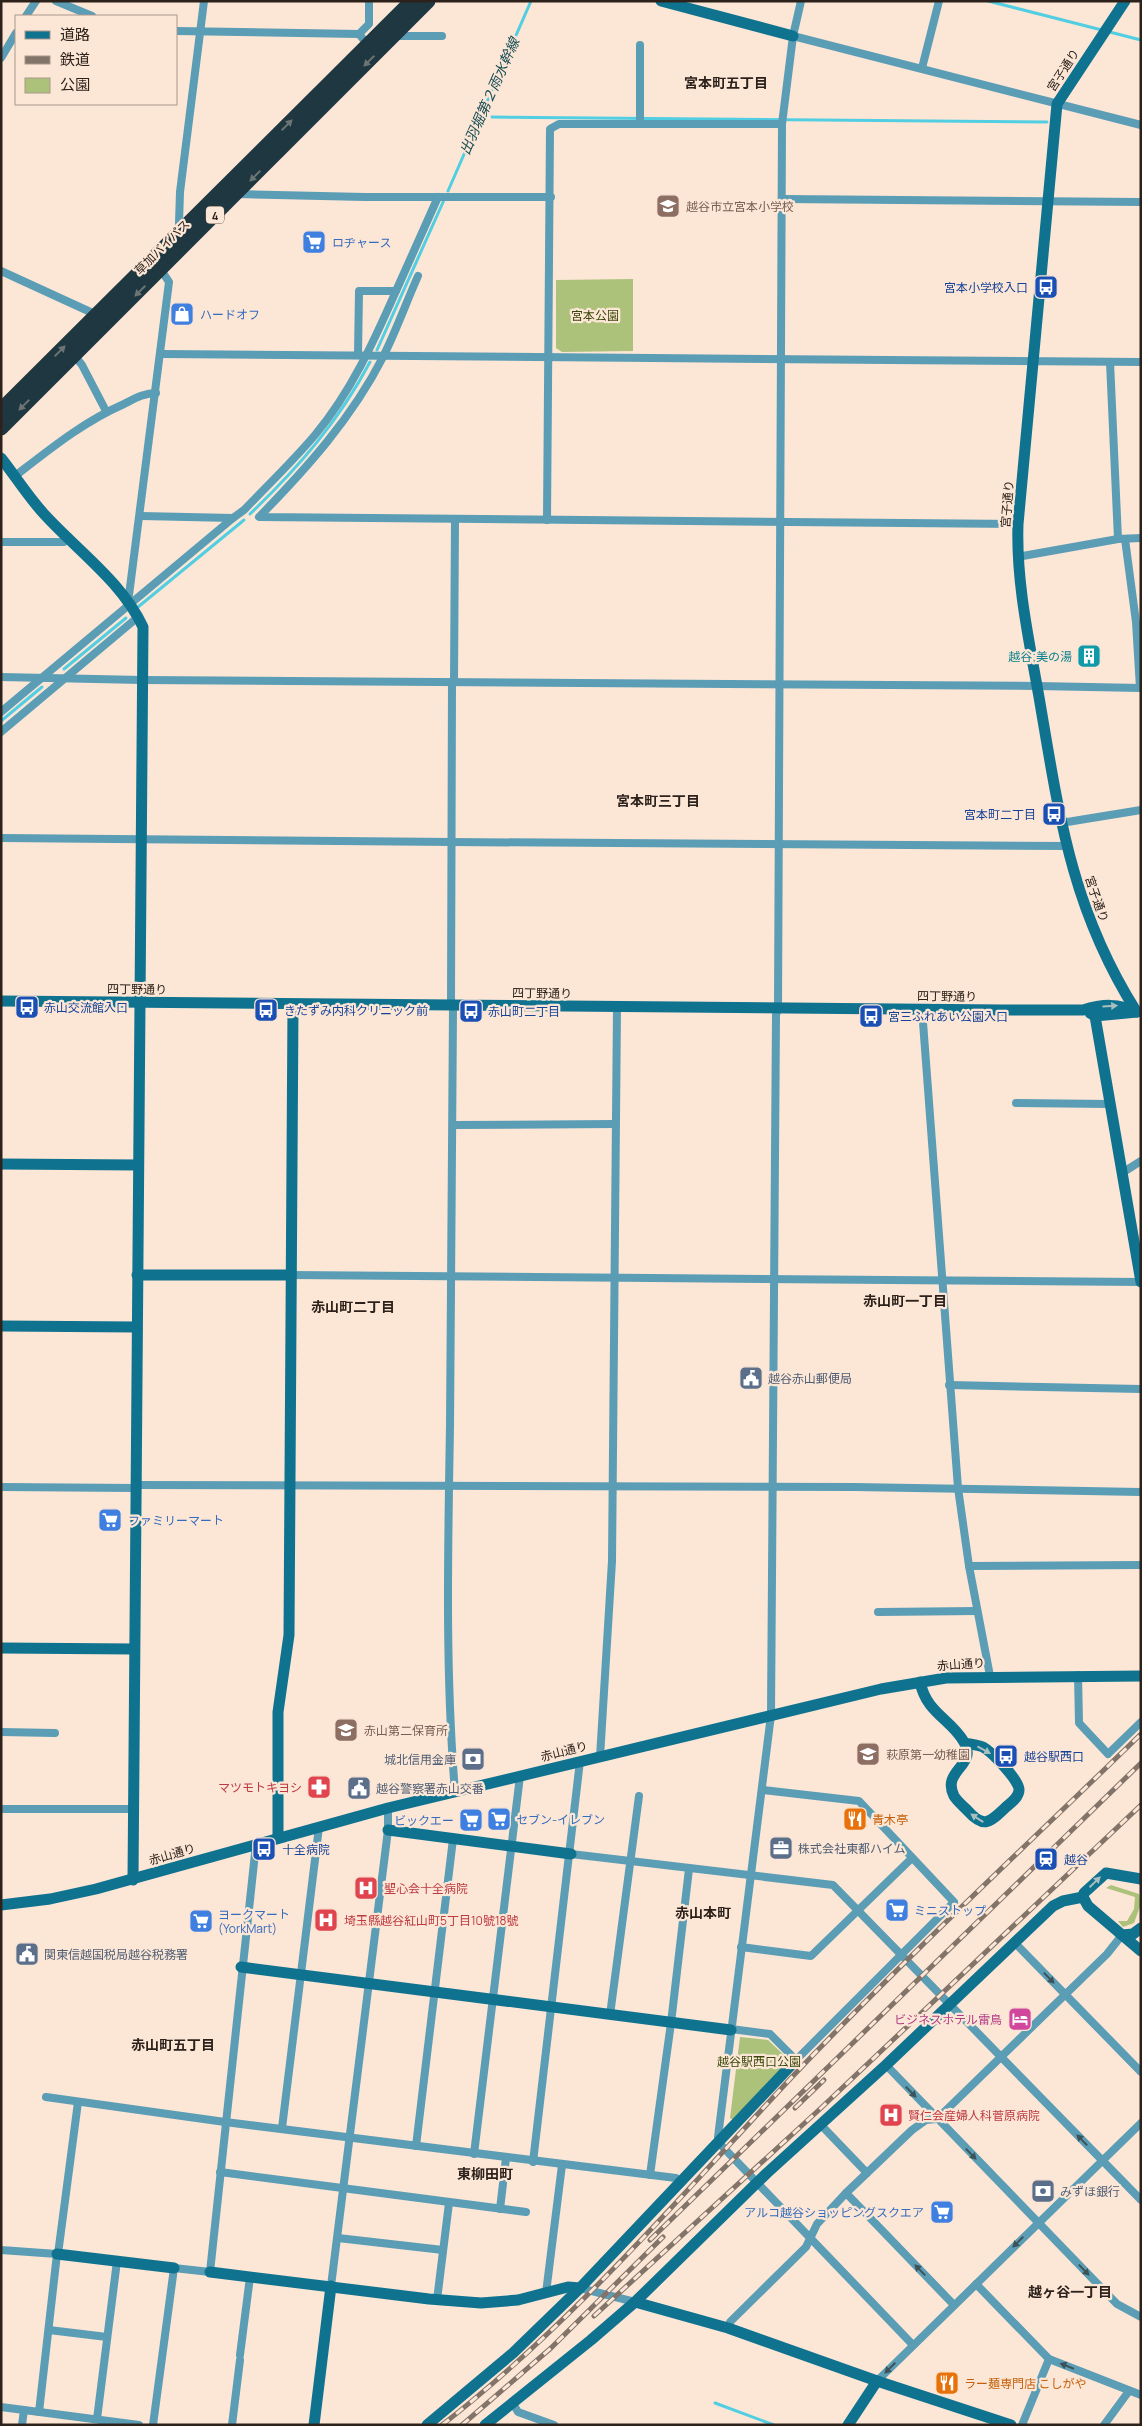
<svg xmlns="http://www.w3.org/2000/svg" width="1142" height="2426" viewBox="0 0 1142 2426" font-family="Manrope,'Noto Sans JP',sans-serif">
	<style>
		.green { fill: #acc27b }
		.lines { fill: none; stroke-linecap: round; stroke-linejoin: round }
		.stream { stroke: #52cee2; stroke-width: 3 }
		.street { stroke: #5a9db5; stroke-width: 8 }
		.secondary { stroke: #0f7390; stroke-width: 11 }
		.highway { stroke: #1e3740; stroke-width: 15 }
		.rail-casing { stroke: #837469; stroke-width: 5 }
		.rail { stroke: #fce6d6; stroke-width: 3; stroke-dasharray: 9; stroke-linecap: butt }
		.oneway { fill: #6c7474 }
		.oneway2 { fill: #a9bebe }
		.oneway3 { fill: #3e5359 }
		.labels { text-anchor: middle; dominant-baseline: central; stroke-width: 4.5; stroke-linejoin: round; paint-order: stroke }
		.shield { fill: #fce6d6; stroke: #6a5d53; stroke-width: 1 }
		.shield-label { font-size: 11px; font-weight: bold; fill: #2c221b }
		.street-label { font-size: 12px; fill: #2c221b; stroke: #fce6d6 }
		.education-label { font-size: 12px; fill: #785e54; stroke: #fce6d6; text-anchor: start }
		.shop-label { font-size: 12px; fill: #366cbe; stroke: #fce6d6; text-anchor: start }
		.transit-label { font-size: 12px; fill: #164399; stroke: #fce6d6; text-anchor: start }
		.park-label { font-size: 12px; fill: #3a490b; stroke: #fce6d6 }
		.culture-label { font-size: 12px; fill: #0d838f; stroke: #fce6d6; text-anchor: end }
		.service-label { font-size: 12px; fill: #4e5e75; stroke: #fce6d6; text-anchor: start }
		.health-label { font-size: 12px; fill: #be3a42; stroke: #fce6d6; text-anchor: start }
		.food-label { font-size: 12px; fill: #c56008; stroke: #fce6d6; text-anchor: start }
		.hotel-label { font-size: 12px; fill: #b23c85; stroke: #fce6d6; text-anchor: end }
		.neighbourhood-label { font-size: 14px; font-weight: bold; fill: #2c221b; stroke: #fce6d6 }
		.water-label { font-size: 14px; font-style: italic; fill: #154c54; stroke: #fce6d6 }
	</style>
	<rect width="100%" height="100%" fill="#fce6d6"/>
	<g class="green">
		<polygon points="633,279 633,351 562,352 556,348 556,280"/>
		<polygon points="1111,1885 1139,1894 1141,1904 1134,1923 1123,1927 1118,1921 1127,1921 1134,1909 1135,1897 1106,1888"/>
		<polygon points="740,2037 768,2040 787,2058 787,2064 733,2120 730,2118"/>
	</g>
	<g class="lines">
		<g class="stream">
			<polyline points="988,1 1141,40"/>
			<polyline points="492,117 1047,122"/>
			<polyline points="448,191 531,1"/>
			<polyline points="377,350 444,200"/>
			<path d="M250,514C298,468 339,421 370,362"/>
			<polyline points="138,607 244,520"/>
			<polyline points="64,669 126,618"/>
			<polyline points="1,721 42,687"/>
			<polyline points="715,2403 774,2425"/>
		</g>
		<g class="street">
			<polyline points="56,1 92,16"/>
			<polyline points="26,16 36,1"/>
			<polyline points="176,31 359,34"/>
			<polyline points="394,36 442,36"/>
			<polyline points="793,36 1141,125"/>
			<polyline points="368,45 359,34 369,24 369,1"/>
			<polyline points="1,58 16,33"/>
			<polyline points="922,68 939,1"/>
			<polyline points="640,122 640,45"/>
			<polyline points="237,194 365,197 551,197"/>
			<polyline points="783,199 1141,202"/>
			<polyline points="181,231 179,223 180,192 204,1"/>
			<polyline points="1,271 97,315"/>
			<path d="M418,276C406,303 396,331 383,357C352,418 306,469 259,517L1018,524"/>
			<polyline points="162,354 1141,362"/>
			<polyline points="74,355 82,365 106,411"/>
			<polyline points="358,355 359,291 396,291 438,197"/>
			<polyline points="1110,362 1118,539"/>
			<path d="M15,476C50,449 83,422 124,404C134,399 144,393 156,393"/>
			<path d="M141,516L233,518L244,510C268,485 293,461 315,435C351,392 374,341 396,291"/>
			<polyline points="547,520 550,129 559,124 782,124"/>
			<polyline points="1125,539 1136,622 1140,688"/>
			<polyline points="1,542 64,542 69,537"/>
			<polyline points="1017,557 1118,539 1141,538"/>
			<polyline points="128,603 169,282 161,270"/>
			<polyline points="1,677 142,680 1037,686 1141,688"/>
			<path d="M452,682L451,1005L453,1009C453,1148 452,1287 450,1426C448,1548 445,1670 455,1792"/>
			<polyline points="454,682 455,519"/>
			<polyline points="1,712 233,518"/>
			<polyline points="1,732 138,617"/>
			<polyline points="1061,823 1141,810"/>
			<polyline points="1,838 452,842"/>
			<polyline points="452,842 1066,846"/>
			<polyline points="922,1009 958,1488 969,1566 990,1676"/>
			<polyline points="1016,1103 1110,1104"/>
			<polyline points="453,1125 615,1124"/>
			<polyline points="1122,1173 1141,1161"/>
			<polyline points="290,1275 1141,1282"/>
			<polyline points="949,1385 1141,1389"/>
			<polyline points="135,1485 854,1487 1141,1492"/>
			<polyline points="1,1487 135,1488"/>
			<polyline points="969,1566 1141,1565"/>
			<polyline points="878,1612 977,1611"/>
			<polyline points="1078,1675 1079,1723 1108,1754 1141,1722"/>
			<polyline points="1,1732 55,1733"/>
			<polyline points="600,1757 612,1561 617,1007"/>
			<polyline points="1,1809 132,1809"/>
			<polyline points="571,1854 833,1885 1141,2200"/>
			<polyline points="1015,1943 1141,2072"/>
			<polyline points="741,1947 811,1956 912,1858"/>
			<polyline points="610,2015 639,1796"/>
			<polyline points="731,2029 770,2034 796,2060 954,1902 859,1801 763,1790"/>
			<polyline points="886,2065 1117,2304 1141,2317"/>
			<polyline points="46,2097 225,2122 676,2178 680,2184"/>
			<polyline points="820,2124 867,2173"/>
			<polyline points="282,2128 319,1827"/>
			<polyline points="722,2140 718,2137 771,1715 776,1015 778,1009 782,124 793,36 801,1"/>
			<polyline points="719,2143 913,2345"/>
			<polyline points="416,2146 453,1839"/>
			<polyline points="474,2154 520,1776"/>
			<polyline points="533,2162 580,1761"/>
			<polyline points="220,2172 526,2212"/>
			<polyline points="650,2175 671,2023 689,1869"/>
			<polyline points="846,2193 954,2305"/>
			<polyline points="500,2209 506,2158"/>
			<polyline points="338,2238 443,2250"/>
			<polyline points="1,2250 57,2254 39,2412"/>
			<polyline points="58,2254 78,2102"/>
			<polyline points="976,2284 1049,2359 1141,2395"/>
			<polyline points="331,2286 388,1830 388,1808"/>
			<polyline points="580,2288 635,2302"/>
			<polyline points="546,2293 562,2165"/>
			<polyline points="437,2300 449,2203"/>
			<polyline points="728,2328 730,2322 806,2247 817,2224 846,2193 912,2130 926,2120 937,2119 1107,1954 1122,1935"/>
			<polyline points="49,2330 107,2337"/>
			<polyline points="240,2355 250,2277"/>
			<polyline points="877,2381 1141,2123"/>
			<polyline points="512,2402 518,2412 554,2425"/>
			<polyline points="1,2407 139,2425"/>
			<polyline points="97,2419 117,2261"/>
			<polyline points="22,2425 24,2410"/>
			<polyline points="153,2425 174,2268 210,2272 256,1844"/>
			<polyline points="232,2425 240,2360"/>
			<polyline points="1022,2425 1049,2359"/>
			<polyline points="1104,2425 1129,2391"/>
		</g>
		<g class="secondary">
			<polyline points="661,1 793,36"/>
			<path d="M1125,1L1057,104L1018,524C1016,582 1029,640 1039,697C1059,814 1071,908 1136,1011"/>
			<path d="M1,458C16,477 29,498 45,515C78,551 122,582 143,627L133,1880"/>
			<path d="M1,1001L1003,1010H1083C1102,1004 1119,1003 1137,1012"/>
			<polyline points="1090,1013 1095,1016 1137,1012"/>
			<polyline points="1095,1016 1141,1282"/>
			<polyline points="1,1164 138,1165"/>
			<polyline points="137,1275 290,1275"/>
			<polyline points="1,1326 136,1327"/>
			<polyline points="1,1648 134,1649"/>
			<path d="M920,1682C927,1714 950,1718 964,1742C978,1766 941,1770 954,1796C957,1801 963,1806 967,1810C984,1829 989,1823 1006,1807C1011,1803 1019,1797 1019,1790C1020,1781 992,1752 983,1747C978,1745 971,1744 965,1743"/>
			<polyline points="388,1830 571,1854"/>
			<polyline points="278,1838 278,1712 289,1635 293,1005"/>
			<polyline points="1141,1879 1106,1873 1084,1893 1083,1897 1088,1906 1141,1951"/>
			<polyline points="1,1905 50,1899 96,1889 388,1808 881,1689 946,1678 1141,1676"/>
			<polyline points="1122,1935 1133,1934 1141,1928"/>
			<polyline points="241,1967 731,2030"/>
			<polyline points="57,2254 174,2268"/>
			<polyline points="210,2272 429,2299 481,2303 518,2300 568,2287 580,2288"/>
			<polyline points="635,2302 728,2328 877,2381 1011,2425"/>
			<polyline points="314,2425 331,2286"/>
			<polyline points="427,2425 513,2353 580,2288 796,2060"/>
			<polyline points="485,2425 591,2340 635,2302 767,2173 886,2065 1053,1906 1063,1901 1083,1897"/>
			<polyline points="848,2425 877,2381"/>
		</g>
		<g class="highway">
			<polyline points="1,410 412,1"/>
			<polyline points="1,428 428,1"/>
		</g>
		<g class="rail-casing">
			<g id="rail">
				<polyline points="795,2108 824,2080"/>
				<polyline points="650,2240 1141,1763"/>
				<polyline points="594,2316 821,2108 1141,1805"/>
				<path d="M442,2425C572,2324 680,2197 792,2077C904,1959 1024,1848 1141,1734"/>
				<polyline points="462,2425 551,2348 663,2237"/>
			</g>
		</g>
		<use href="#rail" class="rail"/>
	</g>
	<defs><path id="oneway-solid" d="M-6-.8H1V-3.2L6.5 0L1 3.2V.8H-6Z" transform="scale(1.25)"/></defs>
	<g class="oneway">
		<use href="#oneway-solid" transform="translate(369 61) rotate(135)"/>
		<use href="#oneway-solid" transform="translate(287 125) rotate(-45)"/>
		<use href="#oneway-solid" transform="translate(255 176) rotate(135)"/>
		<use href="#oneway-solid" transform="translate(140 291) rotate(135)"/>
		<use href="#oneway-solid" transform="translate(60 351) rotate(-45)"/>
		<use href="#oneway-solid" transform="translate(24 405) rotate(135)"/>
	</g>
	<g class="oneway2">
		<use href="#oneway-solid" transform="translate(1110 1006) rotate(-3)"/>
		<use href="#oneway-solid" transform="translate(984 1750) rotate(29)"/>
		<use href="#oneway-solid" transform="translate(977 1818) rotate(-147)"/>
		<use href="#oneway-solid" transform="translate(1095 1882) rotate(-44)"/>
	</g>
	<g class="oneway3">
		<use href="#oneway-solid" transform="translate(1049 1978) rotate(46)"/>
		<use href="#oneway-solid" transform="translate(911 2092) rotate(46)"/>
		<use href="#oneway-solid" transform="translate(1082 2140) rotate(-134)"/>
		<use href="#oneway-solid" transform="translate(971 2154) rotate(46)"/>
		<use href="#oneway-solid" transform="translate(1018 2242) rotate(135)"/>
		<use href="#oneway-solid" transform="translate(920 2270) rotate(-134)"/>
		<use href="#oneway-solid" transform="translate(1084 2270) rotate(46)"/>
		<use href="#oneway-solid" transform="translate(1067 2366) rotate(-158)"/>
		<use href="#oneway-solid" transform="translate(890 2368) rotate(135)"/>
	</g>
	<defs>
		<g id="school-square" transform="scale(1.25)"><rect x="-9" y="-9" width="18" height="18" rx="4" fill="#8d6e63" stroke="#fce6d6"/><path d="M0-5L7-2L0 1L-7-2ZM-4 1L0 2.5L4 1V4Q0 6-4 4Z" fill="#fff"/></g>
		<g id="supermarket-square" transform="scale(1.25)"><rect x="-9" y="-9" width="18" height="18" rx="4" fill="#3f7fe0" stroke="#fce6d6"/><path d="M-6-5.5h2.5l.6 2H6L4.5 2H-2.5L-4.4-4H-6ZM-1.5 3.2a1.3 1.3 0 1 0 .1 0ZM3 3.2a1.3 1.3 0 1 0 .1 0Z" fill="#fff"/></g>
		<g id="bus-square" transform="scale(1.25)"><rect x="-9" y="-9" width="18" height="18" rx="4" fill="#1a4fb4" stroke="#fce6d6"/><path d="M-5-6H5V4H4V6H2V4H-2V6H-4V4H-5ZM-3.5-4V0h7V-4ZM-3.5 1.2v1.5H-2V1.2ZM2 1.2v1.5H3.5V1.2Z" fill="#fff"/></g>
		<g id="shop-square" transform="scale(1.25)"><rect x="-9" y="-9" width="18" height="18" rx="4" fill="#3f7fe0" stroke="#fce6d6"/><path d="M-5-2.5h2.3a2.7 3.5 0 0 1 5.4 0H5L5.5 6h-11ZM-1.5-2.5h3a1.5 2.3 0 0 0-3 0Z" fill="#fff"/></g>
		<g id="building-square" transform="scale(1.25)"><rect x="-9" y="-9" width="18" height="18" rx="4" fill="#0f9aa8" stroke="#fce6d6"/><path d="M-4-6H4V6H1V3H-1V6H-4ZM-2.5-4.3h1.7v1.8h-1.7ZM.8-4.3h1.7v1.8H.8ZM-2.5-1h1.7V.8h-1.7ZM.8-1h1.7V.8H.8Z" fill="#fff"/></g>
		<g id="civic-square" transform="scale(1.25)"><rect x="-9" y="-9" width="18" height="18" rx="4" fill="#5c6f8a" stroke="#fce6d6"/><path d="M-.6-6.5H3V-4.5H.6V-3L4-1V1h2V6H-6V1h2V-1L-.6-3ZM-1.2 2.5V6h2.4V2.5Z" fill="#fff"/></g>
		<g id="bank-square" transform="scale(1.25)"><rect x="-9" y="-9" width="18" height="18" rx="4" fill="#5c6f8a" stroke="#fce6d6"/><path d="M-6-4H6V4H-6ZM0-2.3a2.3 2.3 0 1 0 0 4.6a2.3 2.3 0 1 0 0-4.6Z" fill="#fff"/></g>
		<g id="pharmacy-square" transform="scale(1.25)"><rect x="-9" y="-9" width="18" height="18" rx="4" fill="#e0444e" stroke="#fce6d6"/><path d="M-2-6h4v4h4v4h-4v4h-4v-4h-4v-4h4Z" fill="#fff"/></g>
		<g id="restaurant-square" transform="scale(1.25)"><rect x="-9" y="-9" width="18" height="18" rx="4" fill="#e8710a" stroke="#fce6d6"/><path d="M-5-6h1v4h1v-4h1v4h1v-4h1v5L-1.5 .5V6h-2V.5L-5-1ZM5-6V6H3V1.5H1.5Q1.5-4 5-6Z" fill="#fff"/></g>
		<g id="office-square" transform="scale(1.25)"><rect x="-9" y="-9" width="18" height="18" rx="4" fill="#5c6f8a" stroke="#fce6d6"/><path d="M-6-3h4V-5.5h4V-3h4V5H-6ZM-1-4.5V-3h2v-1.5ZM-6 0V1H6V0Z" fill="#fff"/></g>
		<g id="station-square" transform="scale(1.25)"><rect x="-9" y="-9" width="18" height="18" rx="4" fill="#1a4fb4" stroke="#fce6d6"/><path d="M-3-6H3Q5-6 5-4V2Q5 4 3 4L4.5 6H3L1.5 4h-3L-3 6H-4.5L-3 4Q-5 4-5 2V-4Q-5-6-3-6ZM-3.5-4v3h7v-3ZM-3.5 1v1.5H-2V1ZM2 1v1.5H3.5V1Z" fill="#fff"/></g>
		<g id="hospital-square" transform="scale(1.25)"><rect x="-9" y="-9" width="18" height="18" rx="4" fill="#e0444e" stroke="#fce6d6"/><path d="M-5-5h3v3.5h4V-5h3V5h-3V1.5h-4V5h-3Z" fill="#fff"/></g>
		<g id="hotel-square" transform="scale(1.25)"><rect x="-9" y="-9" width="18" height="18" rx="4" fill="#d1479c" stroke="#fce6d6"/><path d="M-6-4.5h1.5V1H6V5H4.5V3h-9V5H-6ZM-4 0a1.8 1.8 0 1 1 3.6 0ZM.5 0V-2.5h3Q6-2.5 6 0Z" fill="#fff"/></g>
	</defs>
	<g fill-rule="evenodd">
		<use href="#school-square" x="668" y="206"/>
		<use href="#supermarket-square" x="314" y="242"/>
		<use href="#bus-square" x="1046" y="287"/>
		<use href="#shop-square" x="182" y="314"/>
		<use href="#building-square" x="1089" y="656"/>
		<use href="#bus-square" x="1054" y="814"/>
		<use href="#bus-square" x="27" y="1007"/>
		<use href="#bus-square" x="266" y="1010"/>
		<use href="#bus-square" x="471" y="1011"/>
		<use href="#bus-square" x="871" y="1016"/>
		<use href="#civic-square" x="751" y="1378"/>
		<use href="#supermarket-square" x="110" y="1520"/>
		<use href="#school-square" x="346" y="1730"/>
		<use href="#school-square" x="868" y="1754"/>
		<use href="#bus-square" x="1006" y="1756"/>
		<use href="#bank-square" x="473" y="1759"/>
		<use href="#pharmacy-square" x="319" y="1787"/>
		<use href="#civic-square" x="359" y="1788"/>
		<use href="#supermarket-square" x="499" y="1819"/>
		<use href="#restaurant-square" x="855" y="1819"/>
		<use href="#supermarket-square" x="471" y="1820"/>
		<use href="#office-square" x="781" y="1848"/>
		<use href="#bus-square" x="264" y="1849"/>
		<use href="#station-square" x="1046" y="1859"/>
		<use href="#hospital-square" x="366" y="1888"/>
		<use href="#supermarket-square" x="897" y="1910"/>
		<use href="#hospital-square" x="326" y="1920"/>
		<use href="#supermarket-square" x="201" y="1921"/>
		<use href="#civic-square" x="27" y="1954"/>
		<use href="#hotel-square" x="1020" y="2019"/>
		<use href="#hospital-square" x="891" y="2115"/>
		<use href="#bank-square" x="1043" y="2191"/>
		<use href="#supermarket-square" x="942" y="2212"/>
		<use href="#restaurant-square" x="947" y="2383"/>
	</g>
	<g class="labels">
		<rect class="shield" x="206" y="206.5" width="18" height="17" rx="4"/>
		<g class="shield-label">
			<text x="215" y="215">4</text>
		</g>
		<g class="street-label">
			<text transform="translate(1063 70) rotate(-57)">宮子通り</text>
			<text transform="translate(162 247) rotate(-45)">草加バイパス</text>
			<text transform="translate(1007 504) rotate(-85)">宮子通り</text>
			<text transform="translate(1097 899) rotate(71)">宮子通り</text>
			<text transform="translate(137 989) rotate(1)">四丁野通り</text>
			<text transform="translate(542 993) rotate(1)">四丁野通り</text>
			<text transform="translate(947 996) rotate(1)">四丁野通り</text>
			<text transform="translate(961 1664) rotate(-4)">赤山通り</text>
			<text transform="translate(564 1751) rotate(-14)">赤山通り</text>
			<text transform="translate(172 1854) rotate(-16)">赤山通り</text>
		</g>
		<g class="education-label">
			<text x="686" y="206">越谷市立宮本小学校</text>
			<text x="364" y="1730">赤山第二保育所</text>
			<text x="886" y="1754">萩原第一幼稚園</text>
		</g>
		<g class="shop-label">
			<text x="332" y="242">ロヂャース</text>
			<text x="200" y="314">ハードオフ</text>
			<text x="128" y="1520">ファミリーマート</text>
			<text x="516" y="1819">セブン-イレブン</text>
			<text x="454" y="1820" text-anchor="end">ビックエー</text>
			<text x="914" y="1910">ミニストップ</text>
			<text x="218" y="1914">ヨークマート<tspan x="218" dy="14">(YorkMart)</tspan></text>
			<text x="924" y="2212" text-anchor="end">アルコ越谷ショッピングスクエア</text>
		</g>
		<g class="transit-label">
			<text x="1028" y="287" text-anchor="end">宮本小学校入口</text>
			<text x="1036" y="814" text-anchor="end">宮本町二丁目</text>
			<text x="44" y="1007">赤山交流館入口</text>
			<text x="284" y="1010">きたずみ内科クリニック前</text>
			<text x="488" y="1011">赤山町二丁目</text>
			<text x="888" y="1016">宮三ふれあい公園入口</text>
			<text x="1024" y="1756">越谷駅西口</text>
			<text x="282" y="1849">十全病院</text>
			<text x="1064" y="1859">越谷</text>
		</g>
		<g class="park-label">
			<text x="595" y="315">宮本公園</text>
			<text x="759" y="2061">越谷駅西口公園</text>
		</g>
		<g class="culture-label">
			<text x="1072" y="656">越谷;美の湯</text>
		</g>
		<g class="service-label">
			<text x="768" y="1378">越谷赤山郵便局</text>
			<text x="456" y="1759" text-anchor="end">城北信用金庫</text>
			<text x="376" y="1788">越谷警察署赤山交番</text>
			<text x="798" y="1848">株式会社東都ハイム</text>
			<text x="44" y="1954">関東信越国税局越谷税務署</text>
			<text x="1060" y="2191">みずほ銀行</text>
		</g>
		<g class="health-label">
			<text x="302" y="1787" text-anchor="end">マツモトキヨシ</text>
			<text x="384" y="1888">聖心会十全病院</text>
			<text x="344" y="1920">埼玉縣越谷紅山町5丁目10號18號</text>
			<text x="908" y="2115">賢仁会産婦人科菅原病院</text>
		</g>
		<g class="food-label">
			<text x="872" y="1819">青木亭</text>
			<text x="964" y="2383">ラー麺専門店 こしがや</text>
		</g>
		<g class="hotel-label">
			<text x="1002" y="2019">ビジネスホテル雷鳥</text>
		</g>
		<g class="neighbourhood-label">
			<text x="726" y="82">宮本町五丁目</text>
			<text x="658" y="800">宮本町三丁目</text>
			<text x="905" y="1300">赤山町一丁目</text>
			<text x="353" y="1306">赤山町二丁目</text>
			<text x="703" y="1912">赤山本町</text>
			<text x="173" y="2044">赤山町五丁目</text>
			<text x="485" y="2173">東柳田町</text>
			<text x="1070" y="2291">越ヶ谷一丁目</text>
		</g>
		<g class="water-label">
			<text transform="translate(489 96) rotate(-66)">出羽堀第２雨水幹線</text>
		</g>
	</g>
	<rect width="1142" height="2426" fill="none" stroke="#2c221b" stroke-width="5"/>
	<rect x="15" y="15" width="162" height="90" fill="#fce6d6" stroke="#a9988b"/>
	<rect x="25" y="31" width="25" height="8" fill="#0f7390" stroke="#a9988b"/>
	<text x="60" y="40" font-size="15" fill="#2c221b">道路</text>
	<rect x="25" y="56" width="25" height="8" fill="#837469" stroke="#a9988b"/>
	<text x="60" y="65" font-size="15" fill="#2c221b">鉄道</text>
	<rect x="25" y="78" width="25" height="15" fill="#acc27b" stroke="#a9988b"/>
	<text x="60" y="90" font-size="15" fill="#2c221b">公園</text>
</svg>
